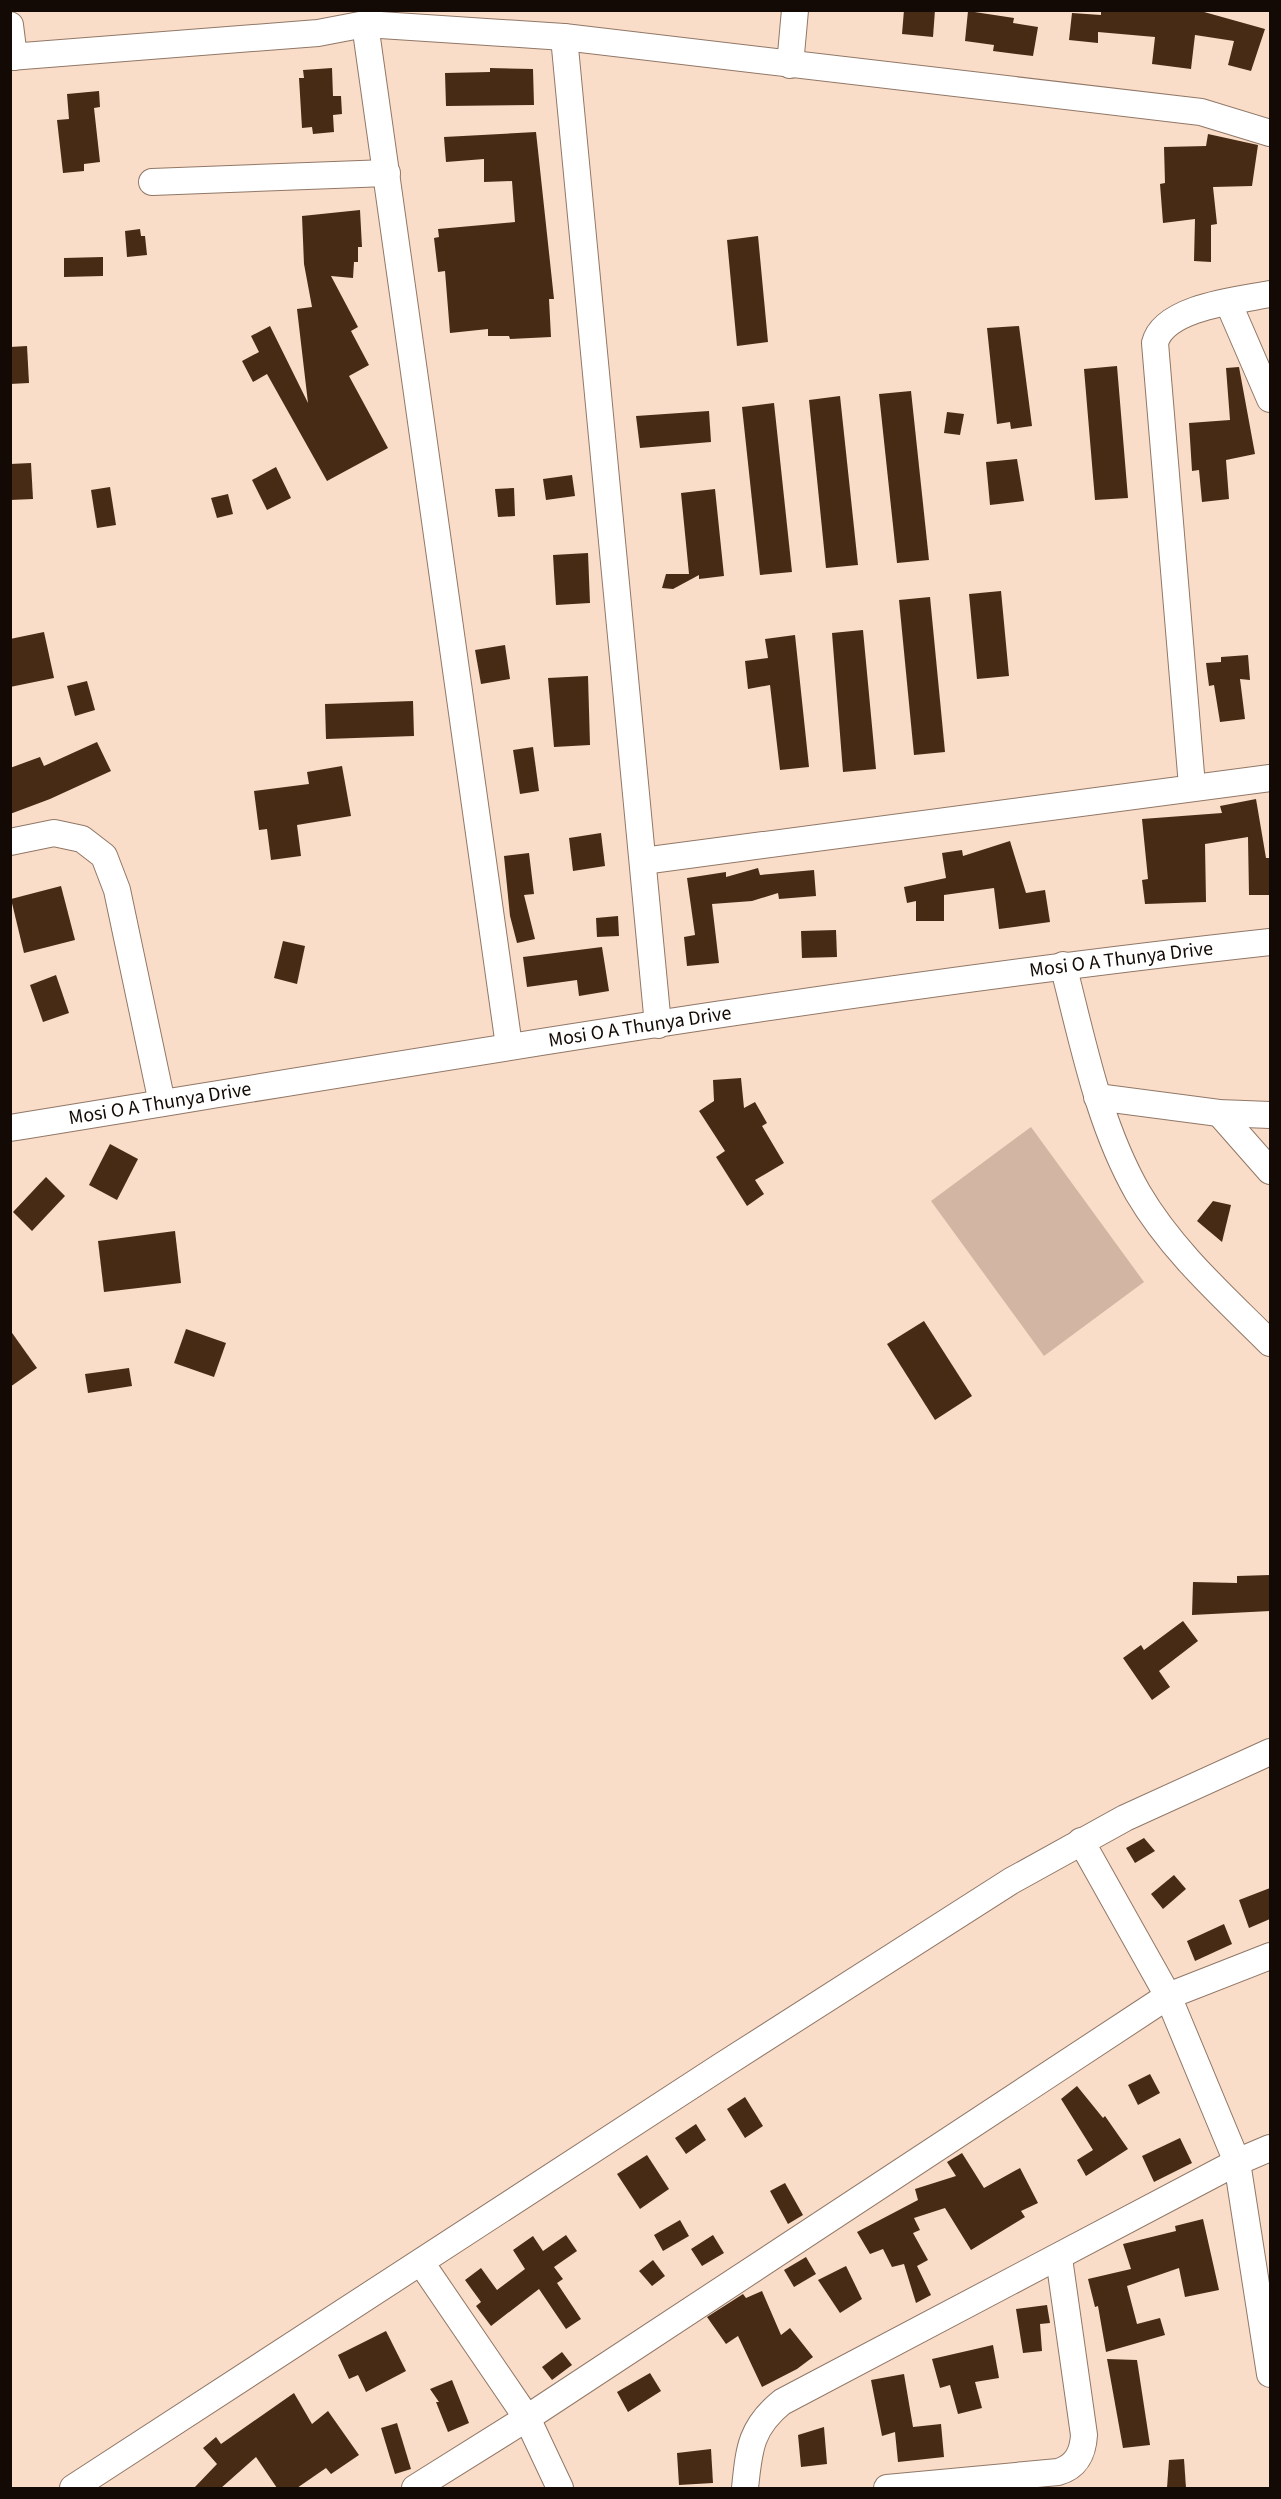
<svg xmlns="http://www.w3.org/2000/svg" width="1281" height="2499" viewBox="0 0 1281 2499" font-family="'Source Sans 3',sans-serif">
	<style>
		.pitch { fill: #d2b5a2 }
		.building { fill: #482b15 }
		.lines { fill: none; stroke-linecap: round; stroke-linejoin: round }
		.minor-casing { stroke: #917766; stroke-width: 28 }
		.minor { stroke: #fff; stroke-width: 26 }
		.labels { text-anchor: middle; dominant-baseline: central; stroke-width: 6; stroke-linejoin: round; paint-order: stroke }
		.street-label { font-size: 20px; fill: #130a05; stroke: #f9ddc9 }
	</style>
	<rect width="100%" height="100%" fill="#f9ddc9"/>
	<polygon class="pitch" points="1031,1127 1144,1282 1044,1356 931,1201"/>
	<g class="building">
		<polygon points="904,10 935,10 933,37 902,34"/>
		<polygon points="1101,10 1197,10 1265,29 1251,71 1228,65 1234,41 1195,35 1191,69 1152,64 1155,37 1098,32 1098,43 1069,40 1072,13 1101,15"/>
		<polygon points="968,11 1014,18 1013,23 1038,27 1033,56 993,51 994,45 965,41"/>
		<polygon points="332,68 333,96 341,96 342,114 333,115 334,132 313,134 312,127 302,128 299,78 304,78 303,70"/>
		<polygon points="490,68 533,69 534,105 446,106 445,73 490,72"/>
		<polygon points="99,91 100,107 94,108 100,162 84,164 84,171 63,173 57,120 69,119 67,94"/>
		<polygon points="536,132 554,299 549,299 551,337 510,339 509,336 488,336 488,329 450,333 445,271 438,272 434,238 439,237 438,229 515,222 512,181 484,182 484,159 446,162 444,137"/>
		<polygon points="1208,134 1258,145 1252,186 1213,187 1217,224 1211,225 1211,262 1194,261 1195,219 1163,223 1160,184 1165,183 1164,147 1206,146"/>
		<polygon points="360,210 362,247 358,247 358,262 354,262 353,278 331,276 358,327 351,331 369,365 349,376 388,448 327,481 267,374 253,382 242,361 259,352 251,336 270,326 308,403 297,309 312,307 304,264 302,216"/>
		<polygon points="140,229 141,236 145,236 147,255 127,257 125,231"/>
		<polygon points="758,236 768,342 737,346 727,240"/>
		<polygon points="103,257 103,276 64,277 64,258"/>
		<polygon points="1019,326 1032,426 1011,429 1010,422 997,424 987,328"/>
		<polygon points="27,346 29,383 10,384 10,347"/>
		<polygon points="1117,366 1128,498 1095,500 1084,369"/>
		<polygon points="1239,367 1255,454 1226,460 1229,499 1202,502 1199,470 1192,471 1189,423 1230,420 1226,368"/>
		<polygon points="911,391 929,560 897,563 879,394"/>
		<polygon points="840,396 858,565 826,568 809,400"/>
		<polygon points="774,403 792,572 760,575 742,407"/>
		<polygon points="709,411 711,442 640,448 636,416"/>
		<polygon points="947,412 964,414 960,435 944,433"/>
		<polygon points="1017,459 1024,501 990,505 986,462"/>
		<polygon points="31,463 33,499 10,500 10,464"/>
		<polygon points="276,467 291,498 267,510 252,480"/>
		<polygon points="572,475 575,496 546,500 543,479"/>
		<polygon points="110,487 116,525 97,528 91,490"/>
		<polygon points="514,488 515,516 498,517 495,489"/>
		<polygon points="715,489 724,576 699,579 699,575 673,589 662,588 666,574 689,574 681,493"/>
		<polygon points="228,494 233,514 217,518 211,498"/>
		<polygon points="588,553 590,603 556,605 553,555"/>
		<polygon points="1001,591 1009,676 977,679 969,594"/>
		<polygon points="930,597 945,752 914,755 899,600"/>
		<polygon points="863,630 876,769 843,772 832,633"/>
		<polygon points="44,632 54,678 10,687 10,639"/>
		<polygon points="795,635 809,767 780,770 770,685 748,689 745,661 768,658 765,639"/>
		<polygon points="505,645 510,679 481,684 475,650"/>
		<polygon points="1248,655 1250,680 1240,679 1245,719 1220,722 1214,685 1209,686 1206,663 1221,662 1221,657"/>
		<polygon points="588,676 590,745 554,747 548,678"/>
		<polygon points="87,681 95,710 75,716 67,686"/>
		<polygon points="413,701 414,736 326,739 325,704"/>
		<polygon points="97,742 111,771 50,799 10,814 10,768 40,757 44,766"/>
		<polygon points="533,747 539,791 520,794 513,750"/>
		<polygon points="342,766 351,816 297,825 301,856 271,860 267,829 259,830 254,791 309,784 307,772"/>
		<polygon points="1256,799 1266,858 1270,858 1270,895 1249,895 1248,837 1205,844 1206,902 1145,904 1142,880 1148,879 1142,819 1222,813 1220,806"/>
		<polygon points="601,833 605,866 573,871 569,838"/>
		<polygon points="1010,841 1026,893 1045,890 1050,922 999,929 994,888 944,895 944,921 916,921 916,901 907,903 904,887 946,878 942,853 962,850 963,856"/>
		<polygon points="529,853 534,894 524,895 535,939 517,943 510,916 504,856"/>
		<polygon points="758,868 760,875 814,870 816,896 779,899 778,893 752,901 712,904 719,963 687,966 684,937 695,935 687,878 726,872 726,877"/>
		<polygon points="61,886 75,940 24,953 11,899"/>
		<polygon points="618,916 619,936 597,937 596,918"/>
		<polygon points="836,930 837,957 802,958 801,931"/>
		<polygon points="283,941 305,946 297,984 274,978"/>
		<polygon points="602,947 609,991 579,996 577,980 527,987 523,957"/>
		<polygon points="56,975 69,1013 43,1022 30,985"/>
		<polygon points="741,1078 744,1108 755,1102 767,1123 762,1126 784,1163 755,1180 764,1194 747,1206 716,1157 725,1151 699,1111 714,1101 713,1080"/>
		<polygon points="110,1144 138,1159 117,1200 89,1185"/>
		<polygon points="46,1177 65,1196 32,1231 13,1212"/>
		<polygon points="1213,1201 1231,1205 1222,1242 1197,1221"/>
		<polygon points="175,1231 181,1283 104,1292 98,1241"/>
		<polygon points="924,1321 972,1396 935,1420 887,1344"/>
		<polygon points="186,1329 226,1343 214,1377 174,1363"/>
		<polygon points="10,1330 37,1368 10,1387"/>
		<polygon points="129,1368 132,1386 88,1393 85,1374"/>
		<polygon points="1270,1575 1270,1611 1192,1615 1193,1582 1237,1583 1237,1576"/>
		<polygon points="1183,1621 1198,1641 1159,1671 1170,1687 1152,1700 1123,1658 1141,1645 1144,1650"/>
		<polygon points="1144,1838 1155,1851 1135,1863 1126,1848"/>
		<polygon points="1174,1875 1186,1889 1163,1909 1151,1894"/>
		<polygon points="1270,1888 1270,1919 1249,1928 1239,1900"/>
		<polygon points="1224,1924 1232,1944 1195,1961 1187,1941"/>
		<polygon points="1150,2074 1160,2093 1138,2105 1128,2085"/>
		<polygon points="1077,2086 1103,2118 1105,2116 1128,2149 1086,2176 1077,2160 1093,2150 1061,2099"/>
		<polygon points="745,2097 763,2126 745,2138 727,2109"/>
		<polygon points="696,2124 706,2140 686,2154 675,2138"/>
		<polygon points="1180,2138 1192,2163 1154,2182 1142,2156"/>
		<polygon points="962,2153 984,2188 1020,2168 1038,2203 1021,2211 1025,2217 971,2250 945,2208 914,2218 920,2230 913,2233 928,2260 917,2266 931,2295 916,2303 904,2264 892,2267 883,2249 870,2254 857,2232 918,2200 915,2189 956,2176 947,2162"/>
		<polygon points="647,2155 669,2189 640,2209 617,2174"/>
		<polygon points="785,2183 803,2215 788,2224 770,2191"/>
		<polygon points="1203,2219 1219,2290 1185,2297 1179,2268 1127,2286 1137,2324 1160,2318 1165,2335 1106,2352 1098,2306 1095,2307 1088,2279 1131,2269 1123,2244 1176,2231 1175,2226"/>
		<polygon points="680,2220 689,2236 663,2251 654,2235"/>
		<polygon points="566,2235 577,2251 554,2267 563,2279 557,2283 581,2319 566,2329 539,2289 491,2326 476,2306 481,2302 465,2280 481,2268 497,2290 525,2269 513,2250 533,2236 543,2251"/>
		<polygon points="713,2235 724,2253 702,2266 691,2249"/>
		<polygon points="806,2257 816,2274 794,2287 784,2270"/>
		<polygon points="653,2260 665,2276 652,2286 639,2271"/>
		<polygon points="846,2266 862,2299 840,2313 818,2280"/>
		<polygon points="762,2291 781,2335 790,2328 813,2357 797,2369 762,2387 738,2336 726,2344 707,2317 743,2294 746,2298"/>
		<polygon points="1047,2305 1050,2323 1040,2324 1042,2351 1023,2353 1016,2309"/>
		<polygon points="386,2331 406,2371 366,2392 358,2375 349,2379 338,2355"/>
		<polygon points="993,2345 999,2378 975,2382 982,2408 958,2414 950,2385 940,2388 932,2359"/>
		<polygon points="562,2352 572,2365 552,2380 542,2367"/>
		<polygon points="1107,2359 1137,2360 1150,2445 1123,2448"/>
		<polygon points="650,2373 661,2391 628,2412 617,2392"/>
		<polygon points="904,2374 913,2427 941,2424 944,2457 898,2462 895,2432 882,2436 871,2380"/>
		<polygon points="452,2380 469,2423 448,2432 436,2402 439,2402 430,2389"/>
		<polygon points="294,2393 312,2424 328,2411 359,2455 331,2474 326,2468 297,2488 277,2488 256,2457 221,2488 194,2488 217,2464 203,2448 216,2437 221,2444"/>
		<polygon points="397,2423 411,2469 395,2474 381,2428"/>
		<polygon points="824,2427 827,2464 801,2467 798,2435"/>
		<polygon points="711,2449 713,2483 679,2485 677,2453"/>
		<polygon points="1184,2459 1186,2488 1167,2488 1169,2460"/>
	</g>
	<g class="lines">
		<g class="minor-casing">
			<g id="minor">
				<polyline points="365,24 509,1046"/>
				<polyline points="10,25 14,57"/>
				<polyline points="564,37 658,1025"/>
				<polyline points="10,57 318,33 365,24 564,37 1201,112 1270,133"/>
				<polyline points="790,65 795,10"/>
				<polyline points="152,182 387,173"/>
				<polyline points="1228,302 1270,399"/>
				<path d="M1192,786L1155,343C1164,307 1239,300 1270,294"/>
				<polyline points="10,842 54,833 82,839 104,856 117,890 162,1103"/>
				<polyline points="643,861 1270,778"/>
				<path d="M1063,965C1083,1042 1098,1123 1138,1193C1172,1251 1223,1296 1270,1343"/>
				<polyline points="1097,1097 1219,1113 1270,1115"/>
				<polyline points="1219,1113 1270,1171"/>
				<path id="s1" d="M10,1128C429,1060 848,988 1270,942"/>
				<polyline points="1081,1841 1168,1996 1237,2162 1270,2374"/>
				<polyline points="422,2264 527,2418 560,2488"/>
				<polyline points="73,2488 720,2067 1011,1881 1125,1818 1270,1752"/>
				<polyline points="415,2488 527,2418 1168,1996 1270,1956"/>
				<path d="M745,2488C749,2450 750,2428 782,2402L1237,2162L1270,2148"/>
				<path d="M887,2488L1058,2472C1076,2467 1083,2453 1084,2435L1059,2258"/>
			</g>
		</g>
		<use href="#minor" class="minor"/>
	</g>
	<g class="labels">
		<g class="street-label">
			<text stroke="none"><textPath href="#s1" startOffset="1124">Mosi O A Thunya Drive</textPath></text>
			<text stroke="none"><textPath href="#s1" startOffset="638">Mosi O A Thunya Drive</textPath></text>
			<text stroke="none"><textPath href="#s1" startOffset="152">Mosi O A Thunya Drive</textPath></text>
		</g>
	</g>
	<rect width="1281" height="2499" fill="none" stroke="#130a05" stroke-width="24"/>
</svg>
